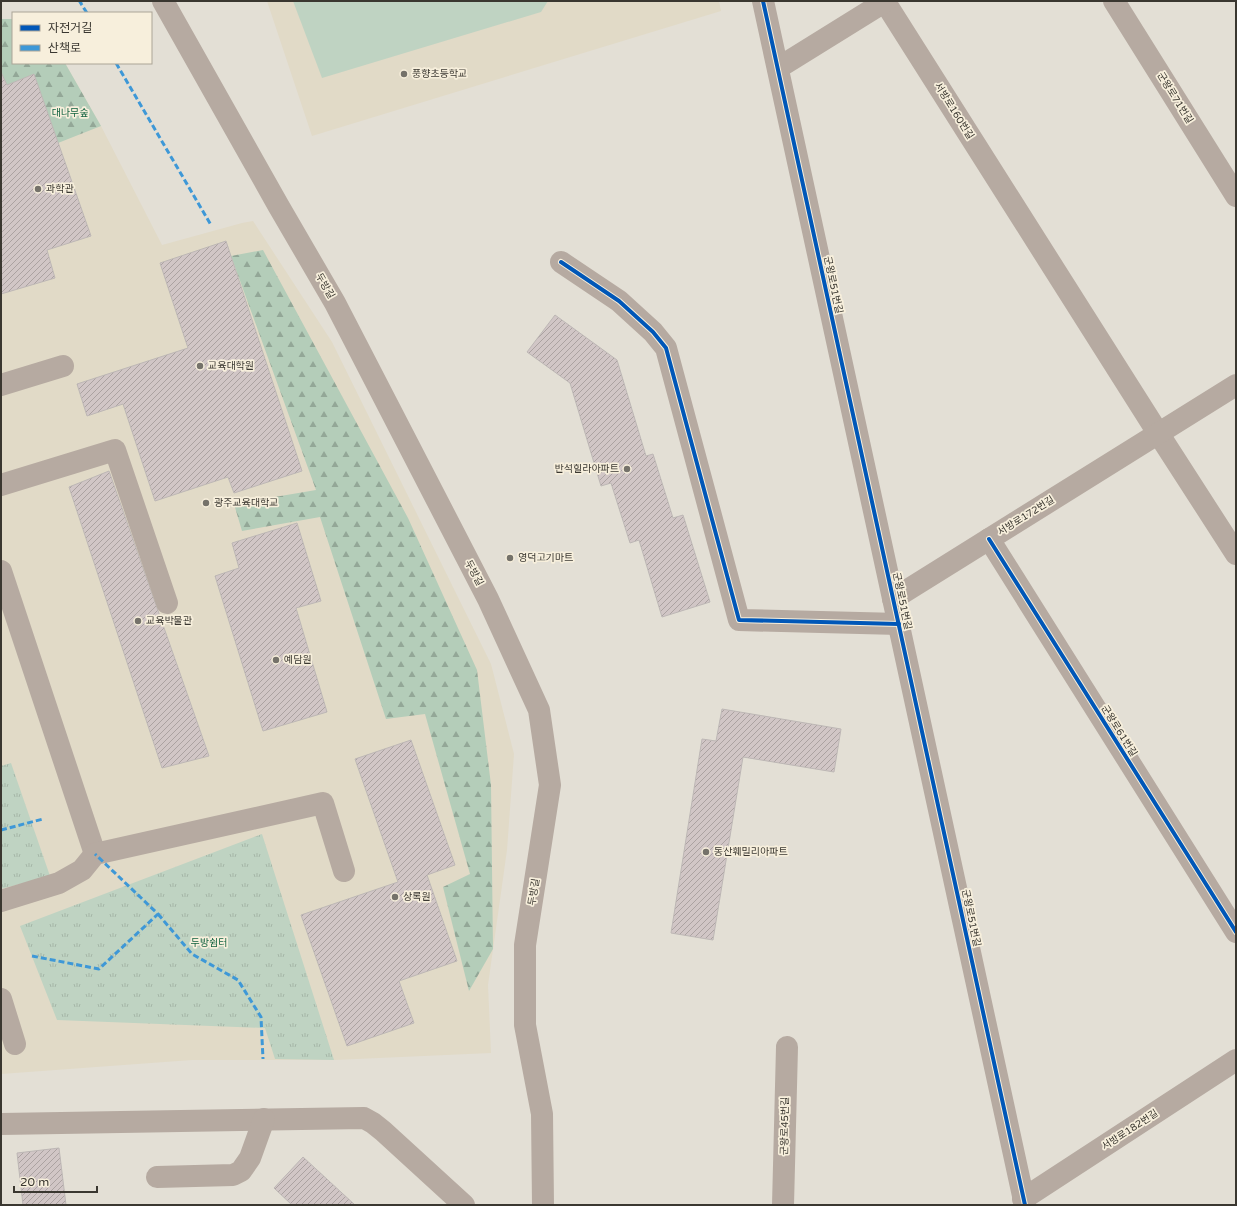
<svg xmlns="http://www.w3.org/2000/svg" width="1237" height="1206" viewBox="0 0 1237 1206" font-family="'Varela Round','Noto Sans KR',sans-serif">
	<style>
		.built { fill: #e1dac7 }
		.green { fill: #bfd3c2 }
		.forest { fill: url(#forest-firs) }
		.park { fill: url(#park-tufts) }
		.building { fill: url(#building-hatch); stroke: #bdb7b5 }
		.lines { fill: none; stroke-linecap: round; stroke-linejoin: round }
		.minor { stroke: #b6aaa1; stroke-width: 22 }
		.quiet { stroke: #3e98d7; stroke-width: 3; stroke-dasharray: 6 3; stroke-linecap: butt }
		.cycleway-casing { stroke: #f7efdc; stroke-width: 6 }
		.cycleway { stroke: #0057b8; stroke-width: 4 }
		.poi-dot { fill: #75726a; stroke: #f7efdc; stroke-width: 1.5 }
		.labels { text-anchor: middle; dominant-baseline: central; stroke-width: 3.5; stroke-linejoin: round; paint-order: stroke }
		.poi-label { font-size: 10px; fill: #3a3730; stroke: #f7efdc; text-anchor: start }
		.street-label { font-size: 10px; fill: #3a3730; stroke: #f7efdc }
		.park-label { font-size: 10px; fill: #126340; stroke: #f7efdc }
	</style>
	<defs>
		<pattern id="forest-firs" width="22" height="20" patternUnits="userSpaceOnUse"><rect width="22" height="20" fill="#b4cdb9"/><path d="M5 1l3.5 6h-7zM16 11l3.5 6h-7z" fill="#93a797"/></pattern>
		<pattern id="park-tufts" width="24" height="20" patternUnits="userSpaceOnUse"><rect width="24" height="20" fill="#bfd3c2"/><path d="M3 7l-1-3M5 7V3M7 7l1-3M15 17l-1-3M17 17v-4M19 17l1-3" fill="none" stroke="#a5b6a7"/></pattern>
		<pattern id="building-hatch" width="6" height="6" patternUnits="userSpaceOnUse"><rect width="6" height="6" fill="#d1c6c6"/><path d="M-1 1l2-2M0 6l6-6M5 7l2-2" fill="none" stroke="#aba2a1"/></pattern>
	</defs>
	<rect width="100%" height="100%" fill="#e3dfd5"/>
	<g class="built">
		<polygon points="267,1 719,1 721,11 312,136"/>
		<polygon points="1,19 13,19 13,63 65,63 101,126 162,245 242,223 253,221 332,342 491,664 514,754 507,850 488,985 491,1053 334,1060 192,1060 1,1074"/>
	</g>
	<polygon class="green" points="293,1 548,1 541,12 322,78"/>
	<g class="forest">
		<polygon points="1,19 13,19 13,63 65,63 101,126 58,143 34,74 7,85 1,72"/>
		<polygon points="263,250 408,518 477,670 491,785 493,949 469,991 443,887 470,874 425,714 386,719 320,517 242,531 234,504 316,490 231,256"/>
	</g>
	<g class="park">
		<polygon points="11,763 50,876 1,889 1,766"/>
		<polygon points="262,834 334,1060 275,1059 265,1028 57,1020 20,926"/>
	</g>
	<g class="building">
		<polygon points="1,72 7,85 34,74 91,236 47,250 55,278 1,294"/>
		<polygon points="226,241 302,471 234,493 228,477 155,501 123,404 87,416 77,384 188,348 160,263"/>
		<polygon points="555,315 617,360 646,456 653,454 673,518 683,515 710,602 662,617 639,540 630,543 611,483 601,486 570,383 527,352"/>
		<polygon points="109,471 209,756 162,768 69,487"/>
		<polygon points="297,523 321,601 296,608 327,712 263,731 215,576 239,568 232,543"/>
		<polygon points="722,709 841,729 834,772 743,757 713,940 671,933 702,739 716,741"/>
		<polygon points="411,740 455,865 427,875 457,961 399,981 414,1023 347,1046 301,915 398,882 355,759"/>
		<polygon points="59,1148 66,1205 23,1205 17,1153"/>
		<polygon points="303,1157 355,1205 292,1205 274,1188"/>
	</g>
	<g class="lines">
		<g class="minor">
			<polyline points="163,1 278,205 335,303 488,599 539,710 550,785 525,945 525,1025 542,1114 543,1205"/>
			<polyline points="763,1 1025,1205"/>
			<polyline points="1114,1 1236,196"/>
			<polyline points="885,2 1158,433 1236,554"/>
			<polyline points="778,68 886,1"/>
			<polyline points="561,262 619,301 653,332 666,348 739,620 899,624"/>
			<polyline points="1,385 63,366"/>
			<polyline points="1,485 115,450 167,603"/>
			<polyline points="989,539 1236,932"/>
			<polyline points="1,571 95,854"/>
			<polyline points="893,599 1236,385"/>
			<polyline points="1,901 59,883 82,870 95,854 323,803 344,871"/>
			<polyline points="1,999 15,1044"/>
			<polyline points="1,1124 364,1118 373,1123 383,1131 464,1205"/>
			<polyline points="157,1177 233,1175 241,1171 250,1158 264,1119"/>
			<polyline points="1023,1199 1236,1060"/>
			<polyline points="783,1205 787,1047"/>
		</g>
		<g class="quiet">
			<polyline points="82,1 80,2 87,13"/>
			<polyline points="116,63 211,225"/>
			<polyline points="1,830 43,819"/>
			<polyline points="158,914 192,954 238,980 261,1017 263,1059"/>
			<polyline points="32,956 99,969 158,914 95,854"/>
		</g>
		<g class="cycleway-casing">
			<g id="cycleway">
				<polyline points="763,1 1025,1205"/>
				<polyline points="561,262 619,301 653,332 666,348 739,620 899,624"/>
				<polyline points="989,539 1236,932"/>
			</g>
		</g>
		<use href="#cycleway" class="cycleway"/>
	</g>
	<g class="poi-dot">
		<circle cx="404" cy="74" r="4"/>
		<circle cx="38" cy="189" r="4"/>
		<circle cx="200" cy="366" r="4"/>
		<circle cx="627" cy="469" r="4"/>
		<circle cx="206" cy="503" r="4"/>
		<circle cx="510" cy="558" r="4"/>
		<circle cx="138" cy="621" r="4"/>
		<circle cx="276" cy="660" r="4"/>
		<circle cx="706" cy="852" r="4"/>
		<circle cx="395" cy="897" r="4"/>
	</g>
	<g class="labels">
		<g class="poi-label">
			<text x="412" y="74">풍향초등학교</text>
			<text x="46" y="189">과학관</text>
			<text x="208" y="366">교육대학원</text>
			<text x="619" y="469" text-anchor="end">반석힐라아파트</text>
			<text x="214" y="503">광주교육대학교</text>
			<text x="518" y="558">영덕고기마트</text>
			<text x="146" y="621">교육박물관</text>
			<text x="284" y="660">예담원</text>
			<text x="714" y="852">동산훼밀리아파트</text>
			<text x="403" y="897">상록원</text>
		</g>
		<g class="street-label">
			<text transform="translate(1175 98) rotate(58)">군왕로71번길</text>
			<text transform="translate(954 111) rotate(58)">서방로160번길</text>
			<text transform="translate(833 285) rotate(78)">군왕로51번길</text>
			<text transform="translate(325 286) rotate(60)">두방길</text>
			<text transform="translate(1026 516) rotate(-32)">서방로172번길</text>
			<text transform="translate(474 573) rotate(62)">두방길</text>
			<text transform="translate(902 601) rotate(78)">군왕로51번길</text>
			<text transform="translate(1119 731) rotate(58)">군왕로61번길</text>
			<text transform="translate(534 892) rotate(-81)">두방길</text>
			<text transform="translate(971 918) rotate(78)">군왕로51번길</text>
			<text transform="translate(785 1126) rotate(-89)">군왕로45번길</text>
			<text transform="translate(1130 1130) rotate(-33)">서방로182번길</text>
		</g>
		<g class="park-label">
			<text x="70" y="113">대나무숲</text>
			<text x="209" y="943">두방쉼터</text>
		</g>
	</g>
	<rect width="1237" height="1206" fill="none" stroke="#3a3730" stroke-width="4"/>
	<rect x="12" y="12" width="140" height="52" fill="#f7efdc" stroke="#aba597"/>
	<rect x="20" y="25" width="20" height="6" fill="#0057b8" stroke="#aba597"/>
	<text x="48" y="32" font-size="12" fill="#3a3730">자전거길</text>
	<rect x="20" y="45" width="20" height="6" fill="#3e98d7" stroke="#aba597"/>
	<text x="48" y="52" font-size="12" fill="#3a3730">산책로</text>
	<path d="M14 1186v6h83v-6" fill="none" stroke="#3a3730" stroke-width="2"/>
	<text x="20" y="1186" font-size="12" fill="#3a3730" stroke="#f7efdc" stroke-width="3" paint-order="stroke">20 m</text>
</svg>
